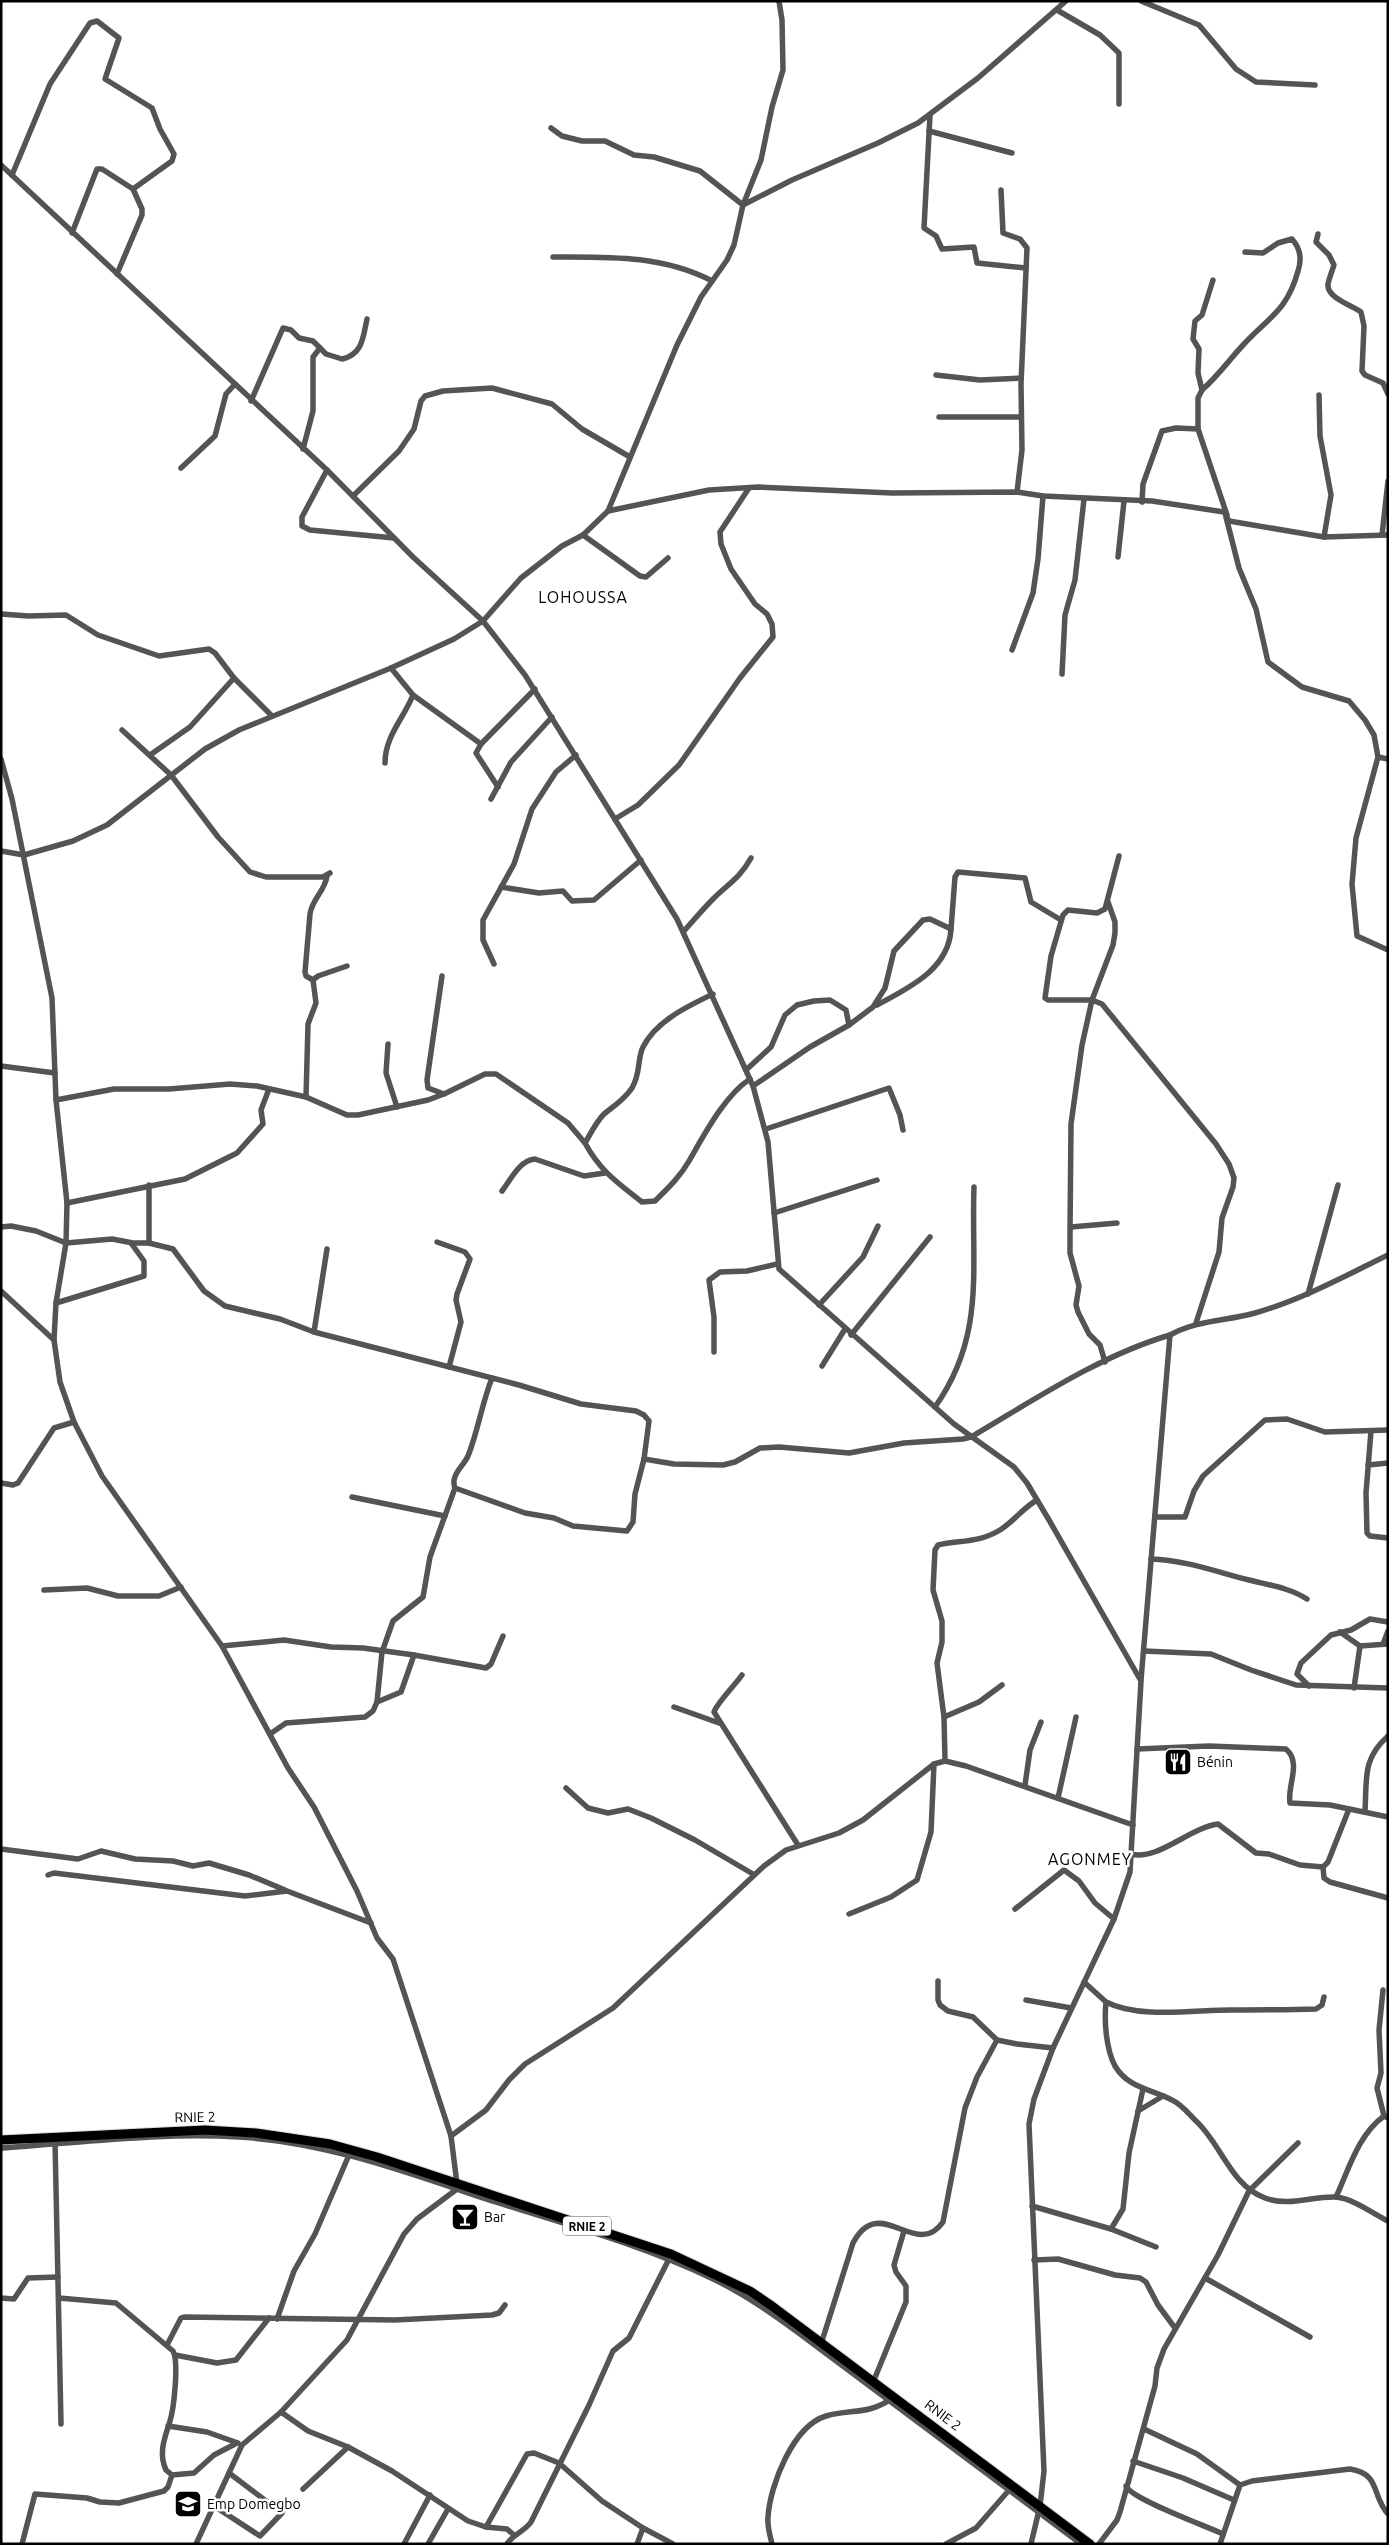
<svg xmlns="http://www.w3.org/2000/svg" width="1389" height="2545" viewBox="0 0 1389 2545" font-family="Ubuntu,sans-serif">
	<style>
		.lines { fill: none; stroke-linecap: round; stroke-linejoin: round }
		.trunk-casing { stroke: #dbdbdb; stroke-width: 11 }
		.minor { stroke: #545454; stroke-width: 5.5 }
		.trunk { stroke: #000; stroke-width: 9 }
		.labels { text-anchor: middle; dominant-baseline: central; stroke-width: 5; stroke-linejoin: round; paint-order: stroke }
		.shield { fill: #fff; stroke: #4c4c4c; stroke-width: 1 }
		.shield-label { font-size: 12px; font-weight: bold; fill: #000 }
		.poi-label { font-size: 14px; fill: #000; stroke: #fff; text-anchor: start }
		.street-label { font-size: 14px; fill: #000; stroke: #fff }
		.quarter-label { font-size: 16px; letter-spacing: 1px; fill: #000; stroke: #fff }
	</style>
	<rect width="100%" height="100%" fill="#fff"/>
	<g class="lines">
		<g class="trunk-casing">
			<polyline id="trunk" points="1,2140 205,2130 256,2133 330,2144 377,2157 671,2254 750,2291 772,2306 1090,2544"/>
		</g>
		<g class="minor">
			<polyline points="1141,1 1199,25 1236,69 1256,82 1315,85"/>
			<polyline points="1057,10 1100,35 1119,53 1119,104"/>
			<polyline points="930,115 924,228 936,236 942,249 974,247 977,263 1026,268"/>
			<polyline points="551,128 562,136 582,141 605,141 634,155 654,157 700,171 743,205 792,180 878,143 918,123 978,78 1066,1"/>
			<polyline points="929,131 1012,153"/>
			<polyline points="1,165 327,470 413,557 483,621 525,675 677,919 753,1086 768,1142 779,1269 954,1424 1014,1467 1027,1483 1049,1520 1141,1681 1130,1872 1114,1919 1053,2048 1034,2099 1029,2124 1044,2471 1040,2506 1031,2544"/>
			<polyline points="12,175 50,84 90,23 97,21 119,38 105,79 152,108 160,129 174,154 172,161 133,189"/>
			<polyline points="1001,190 1003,233 1020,239 1027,248 1021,384 1022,450 1017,492"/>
			<polyline points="72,233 97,169 102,169 133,189 142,209 142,215 117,274"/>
			<path d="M1318,234L1316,242L1329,255L1334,265C1332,271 1329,279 1328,284C1326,298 1354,306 1361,312L1364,326L1362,371L1365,375L1383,383L1388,394"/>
			<path d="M553,257C609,257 662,255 712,281"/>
			<polyline points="1213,280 1202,315 1195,321 1193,339 1199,349 1198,373 1202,390 1198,398 1198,429 1227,515"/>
			<polyline points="936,375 980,380 1021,378"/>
			<path d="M1202,390C1218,376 1229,360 1244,344C1269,317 1287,311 1298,271C1302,259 1301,249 1292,239L1278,243L1263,253L1245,252"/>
			<polyline points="1319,395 1320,436 1331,495 1324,537"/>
			<path d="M251,401L283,328L291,330L299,338L313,341L326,354L342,359C363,354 363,337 367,319"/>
			<polyline points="939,417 1021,417"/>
			<polyline points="303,449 313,411 313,357 320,348"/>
			<polyline points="181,468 215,436 226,394 235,384"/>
			<polyline points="327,470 302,517 302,526 310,530 394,538"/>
			<polyline points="353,496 399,451 414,429 421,401 425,396 443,391 492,388 552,404 582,429 630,457"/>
			<polyline points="1142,502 1143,484 1162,431 1176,428 1198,429"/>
			<polyline points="608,511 709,490 758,487 892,493 1017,492 1043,496 1152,501 1224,512 1229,521 1324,537 1388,535"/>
			<polyline points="1226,517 1239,568 1256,609 1268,662 1302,687 1349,701 1365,720 1374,735 1378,757 1356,838 1352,884 1357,936 1388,950"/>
			<polyline points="583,535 640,576 646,577 668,558"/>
			<polyline points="1382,535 1388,481"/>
			<polyline points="1118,557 1124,501"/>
			<polyline points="1,614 28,616 66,615 98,635 159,656 209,649 215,653 234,678 272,716"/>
			<polyline points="1012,650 1033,593 1038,559 1043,496"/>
			<polyline points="391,668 413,695 481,744 535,689"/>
			<polyline points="1062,674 1065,615 1075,580 1084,499"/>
			<polyline points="122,730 171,775 218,837 250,872 266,877 323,877 330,873"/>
			<polyline points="481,744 476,753 498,787"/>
			<polyline points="150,755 190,727 234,678"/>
			<polyline points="1378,757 1388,759"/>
			<polyline points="1,759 12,799 52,998 56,1100 67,1203 66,1243 56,1303 54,1340 60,1382 74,1422 102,1476 222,1646 288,1768 314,1807 357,1891 377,1938 393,1959 451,2136 457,2184 457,2189 417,2219 404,2234 347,2340 281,2412 242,2445 196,2544"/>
			<path d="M385,763C385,736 404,718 413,695"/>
			<polyline points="491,799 511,762 552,717"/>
			<polyline points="615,819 638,805 679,765 740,678 773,637 772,624 767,614 755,604 731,569 721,544 720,532 749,488"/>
			<polyline points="1,851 24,855 73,841 107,825 205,749 239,730 391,668 454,639 483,621 521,578 562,546 583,535 608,511 677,345 701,297 727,260 734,245 743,205 761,160 772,107 783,70 782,20 779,1"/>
			<polyline points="1119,856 1105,909 1097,913 1068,910 1063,915 1051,956 1045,998 1048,1000 1092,1000 1102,1004 1216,1144 1229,1164 1234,1178 1233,1187 1222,1218 1219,1252 1196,1323"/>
			<polyline points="501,887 539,893 563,891 572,901 594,900 641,860"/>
			<path d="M684,931C693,921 703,909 713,899C728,884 740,878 751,858"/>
			<polyline points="494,964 483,940 483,920 514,864 532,809 556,772 576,755"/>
			<polyline points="442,976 427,1080 428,1088 444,1094 485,1074 496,1074 568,1123 585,1143"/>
			<path d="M313,980L306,976L305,972L310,914C312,899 325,891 327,876"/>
			<path d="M713,994C688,1006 656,1021 643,1047C637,1059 641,1073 632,1088C624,1100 615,1105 604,1114C596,1122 591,1133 585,1143C600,1171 618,1183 642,1202L655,1201C667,1189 680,1177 689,1161C704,1135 725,1095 750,1079"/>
			<path d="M877,1005C909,988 949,969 951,929"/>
			<polyline points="388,1044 386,1073 397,1107"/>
			<polyline points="1,1066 55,1073"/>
			<polyline points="746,1070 771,1047 785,1015 797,1005 814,1001 830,1000 846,1010 849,1025"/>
			<polyline points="753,1086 810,1047 849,1025 873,1007 885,988 894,951 923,920 930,919 951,929 955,877 958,872 1025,878 1031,902 1061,920"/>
			<polyline points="306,1097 308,1024 316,1003 313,980 318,976 347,966"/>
			<polyline points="56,1100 114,1089 169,1089 230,1084 257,1086 306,1097 347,1115 358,1115 428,1100 444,1094"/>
			<polyline points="766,1129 889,1088 900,1115 903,1130"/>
			<polyline points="149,1185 149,1243"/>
			<path d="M502,1191C511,1179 520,1160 535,1159L584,1176L605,1173"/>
			<polyline points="67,1203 185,1179 237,1153 263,1124 261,1110 269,1089"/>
			<polyline points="774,1213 877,1180"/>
			<polyline points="1,1227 11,1226 36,1231 66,1243 112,1239 133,1243 149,1243 173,1249 204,1291 225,1306 280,1319 314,1332 519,1385 581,1404 636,1411 644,1415 649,1421 644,1459 635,1494 633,1522 627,1531 573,1526 554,1518 525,1513 455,1488"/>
			<polyline points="1071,1227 1117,1223"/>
			<polyline points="437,1242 465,1252 470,1259 457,1294 456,1300 461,1322 449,1367"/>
			<polyline points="1,1291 54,1340"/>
			<polyline points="1308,1294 1338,1185"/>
			<polyline points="56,1303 144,1276 144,1261 131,1243"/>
			<polyline points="819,1305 863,1257 878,1226"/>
			<polyline points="314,1332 327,1249"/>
			<polyline points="851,1335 930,1237"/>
			<polyline points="714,1352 714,1317 709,1280 720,1272 747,1271 777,1264"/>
			<polyline points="1105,1362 1100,1345 1089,1334 1078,1312 1076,1305 1079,1286 1070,1253 1070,1232 1071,1124 1082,1045 1092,1000 1113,945 1115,933 1115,922 1108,902"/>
			<polyline points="822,1366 845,1329"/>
			<path d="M935,1407C986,1335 971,1269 974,1187"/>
			<polyline points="1371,1431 1366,1493 1367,1533 1370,1536 1388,1538"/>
			<path d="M644,1459L674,1464L723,1465L735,1462L760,1448L779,1447L849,1453L904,1443L963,1439L971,1437C1034,1400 1099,1356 1170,1335"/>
			<polyline points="1368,1465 1388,1463"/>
			<polyline points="1,1483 13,1485 18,1483 54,1428 74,1422"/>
			<polyline points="352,1497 445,1516"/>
			<polyline points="1155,1517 1185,1517 1194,1491 1203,1476 1265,1420 1287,1419 1325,1432 1388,1430"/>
			<path d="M1151,1559C1185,1560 1217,1572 1249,1580C1269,1585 1290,1588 1307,1599"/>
			<polyline points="44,1590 87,1588 118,1596 159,1596 181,1587"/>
			<polyline points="1340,1632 1360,1646 1388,1644"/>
			<polyline points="1383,1644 1388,1631"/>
			<polyline points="222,1646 284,1640 331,1647 363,1648 414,1655 486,1668 491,1664 503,1636"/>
			<polyline points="1144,1651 1211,1654 1251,1670 1296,1685 1388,1688"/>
			<path d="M742,1675C735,1685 717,1703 714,1712L798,1845"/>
			<path d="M1141,1680L1170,1335C1197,1320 1226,1321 1255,1313C1301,1300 1345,1276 1388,1255"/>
			<polyline points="1309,1686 1297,1674 1301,1663 1331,1635 1351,1630 1370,1619 1388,1622"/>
			<polyline points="1354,1688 1360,1646"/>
			<polyline points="377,1702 401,1692 414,1655"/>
			<polyline points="674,1707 719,1723"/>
			<polyline points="944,1717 979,1702 1002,1685"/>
			<path d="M270,1734L286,1723L365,1717L373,1711L377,1702L382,1652L393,1621L423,1597L430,1557L455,1488C450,1475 463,1467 468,1456C478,1431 482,1403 492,1378"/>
			<path d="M1137,1749L1209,1746L1286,1749C1302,1763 1287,1785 1290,1803L1330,1805L1388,1817"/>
			<path d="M945,1761L944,1717L937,1663L942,1642V1621L933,1590L935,1550L938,1545C959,1540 979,1543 1000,1530C1013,1522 1023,1508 1037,1500"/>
			<polyline points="1025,1785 1030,1750 1041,1722"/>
			<polyline points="566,1788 588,1808 608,1813 628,1809 651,1818 695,1840 753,1874"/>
			<polyline points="1058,1798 1076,1717"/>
			<path d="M1365,1811C1367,1779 1362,1759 1388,1736"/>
			<polyline points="1,1849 78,1859 101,1851 135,1859 173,1861 193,1866 209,1863 249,1875 285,1890"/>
			<path d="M1131,1854C1158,1861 1189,1828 1218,1824L1256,1853L1269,1854L1300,1865L1323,1867L1328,1862L1349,1809"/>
			<polyline points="1323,1867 1324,1878 1330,1882 1388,1898"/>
			<polyline points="48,1875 54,1873 245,1896 287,1891 371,1923"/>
			<polyline points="1015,1909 1064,1870 1079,1881 1095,1903 1114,1919"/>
			<polyline points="849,1914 891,1897 917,1880 931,1832 934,1764"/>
			<polyline points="938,1981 938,2000 940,2005 948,2011 973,2017 997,2040 1017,2044 1053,2048"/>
			<path d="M1084,1982L1106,2002C1104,2021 1106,2049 1115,2066C1128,2088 1151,2089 1172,2100C1181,2104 1188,2113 1195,2120C1221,2143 1230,2185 1265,2198C1289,2207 1312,2196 1336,2197C1354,2199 1372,2213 1388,2221"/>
			<polyline points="1383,1990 1379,2030 1381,2073 1377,2088 1384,2116"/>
			<polyline points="1026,2000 1071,2008"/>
			<path d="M1106,2002C1139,2019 1194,2010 1231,2010C1260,2010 1288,2010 1316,2009L1322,2005L1324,1997"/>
			<polyline points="1138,2111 1163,2096"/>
			<polyline points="451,2136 486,2110 509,2080 525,2064 613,2008 764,1866 786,1850 839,1833 863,1820 934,1764 945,1761 966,1766 1133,1825"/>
			<polyline points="55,2141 61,2424"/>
			<path d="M1,2148C78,2143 162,2132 239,2137C325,2142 406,2172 486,2199C561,2223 640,2244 711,2278C741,2292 769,2311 796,2331L1081,2544"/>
			<path d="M1336,2197C1349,2169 1358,2135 1384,2116L1388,2118"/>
			<polyline points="1032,2206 1111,2229 1156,2247"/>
			<polyline points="1111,2229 1123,2209 1129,2153 1143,2089"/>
			<polyline points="1034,2260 1058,2259 1115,2275 1140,2278 1146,2282 1158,2305 1175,2328"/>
			<polyline points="1205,2278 1310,2337"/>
			<polyline points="1,2298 14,2299 28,2278 58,2277"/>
			<path d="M59,2298L116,2303L173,2351C179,2362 174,2408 170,2421C165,2437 158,2453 166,2470L172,2475L194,2473L214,2455L237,2443"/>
			<polyline points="277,2319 294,2271 315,2234 349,2155"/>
			<path d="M822,2341L853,2243C880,2192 916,2261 943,2222L965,2108L977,2077L997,2040"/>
			<polyline points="167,2345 181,2318 184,2317 395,2320 492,2315 499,2313 505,2305"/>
			<polyline points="175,2355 217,2363 236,2360 269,2318"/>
			<polyline points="874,2380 906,2302 906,2286 896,2272 894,2265 904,2231"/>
			<polyline points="281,2412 308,2431 348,2447 392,2471 468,2521 486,2527 507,2529 514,2535"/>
			<polyline points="168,2426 207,2432 238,2443"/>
			<polyline points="1144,2429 1197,2454 1240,2485"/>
			<polyline points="1133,2461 1183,2478 1234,2500"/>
			<path d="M1126,2486C1131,2499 1206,2526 1223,2534"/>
			<polyline points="303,2489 348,2447"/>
			<polyline points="214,2506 260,2536 282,2513 229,2473"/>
			<polyline points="486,2527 527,2454 534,2453 559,2463 602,2501 643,2528 673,2544"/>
			<polyline points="22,2544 35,2494 87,2498 100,2502 119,2503 164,2491 168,2487 172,2475"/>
			<polyline points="404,2544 430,2495"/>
			<polyline points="428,2544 448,2509"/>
			<path d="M507,2544C513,2534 524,2532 531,2522L589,2405L613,2351L629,2338L670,2257"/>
			<polyline points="637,2544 643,2528"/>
			<path d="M772,2544C770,2535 767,2526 768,2517C770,2485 793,2426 826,2416C851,2409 868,2415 891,2399"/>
			<polyline points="946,2544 976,2528 1010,2489"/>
			<polyline points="1099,2544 1117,2520 1120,2512 1155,2386 1157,2368 1164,2349 1218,2255 1249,2191 1298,2143"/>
			<path d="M1220,2544L1240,2485L1252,2481L1350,2469C1381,2474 1371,2495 1388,2514"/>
		</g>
		<use href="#trunk" class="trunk"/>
	</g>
	<defs>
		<g id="restaurant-square" transform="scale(1.4375)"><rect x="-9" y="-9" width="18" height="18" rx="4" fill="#000" stroke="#fff"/><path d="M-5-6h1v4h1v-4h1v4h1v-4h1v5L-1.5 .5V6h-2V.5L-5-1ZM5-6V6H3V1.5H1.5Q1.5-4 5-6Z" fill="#fff"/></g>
		<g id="bar-square" transform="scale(1.4375)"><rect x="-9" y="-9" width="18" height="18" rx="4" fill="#000" stroke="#fff"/><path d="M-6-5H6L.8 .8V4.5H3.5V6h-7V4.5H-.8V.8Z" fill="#fff"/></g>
		<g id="school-square" transform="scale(1.4375)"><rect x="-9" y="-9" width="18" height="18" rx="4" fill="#000" stroke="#fff"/><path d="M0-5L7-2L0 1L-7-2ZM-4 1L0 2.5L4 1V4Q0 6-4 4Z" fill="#fff"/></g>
	</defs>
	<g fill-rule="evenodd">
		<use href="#restaurant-square" x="1178" y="1762"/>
		<use href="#bar-square" x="465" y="2217"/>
		<use href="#school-square" x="188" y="2504"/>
	</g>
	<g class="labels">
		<rect class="shield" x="563" y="2216.5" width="48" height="19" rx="4"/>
		<g class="shield-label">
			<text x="587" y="2226">RNIE 2</text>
		</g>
		<g class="poi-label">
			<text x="1197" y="1762">Bénin</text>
			<text x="484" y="2217">Bar</text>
			<text x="207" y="2504">Emp Domegbo</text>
		</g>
		<g class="street-label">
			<text transform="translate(195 2117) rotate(-1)">RNIE 2</text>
			<text transform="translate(943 2415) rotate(37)">RNIE 2</text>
		</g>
		<g class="quarter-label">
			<text x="583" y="597">LOHOUSSA</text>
			<text x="1090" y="1859">AGONMEY</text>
		</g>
	</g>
	<rect width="1389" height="2545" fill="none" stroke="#000000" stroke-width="5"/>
</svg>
